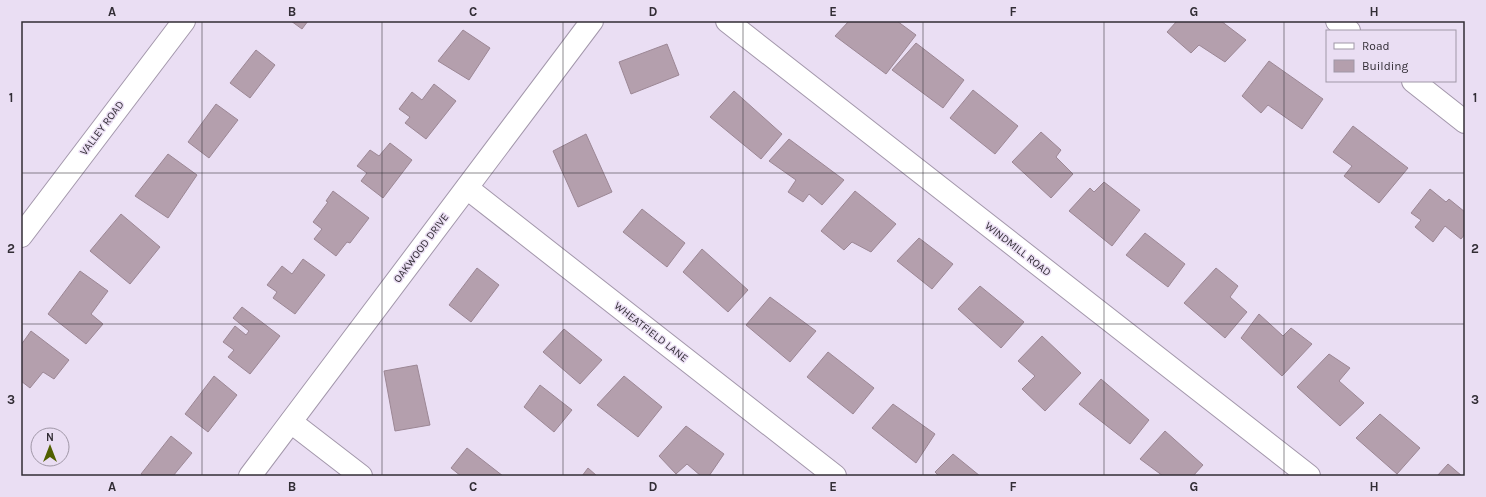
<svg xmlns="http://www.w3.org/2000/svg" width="1486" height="497" viewBox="0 0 1486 497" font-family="Karla,sans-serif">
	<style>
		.building { fill: #b49fad; stroke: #9c8795 }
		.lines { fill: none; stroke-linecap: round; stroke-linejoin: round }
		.minor-casing { stroke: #a397ab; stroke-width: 24 }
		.minor { stroke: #fff; stroke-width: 22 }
		.grid { fill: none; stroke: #322d35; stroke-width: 1; stroke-opacity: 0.55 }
		.labels { text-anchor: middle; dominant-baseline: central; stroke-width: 3; stroke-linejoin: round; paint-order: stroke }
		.street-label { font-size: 11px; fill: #322d35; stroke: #eadef3 }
		.neatline { fill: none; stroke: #322d35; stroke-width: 1.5 }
		.grid-label { font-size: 13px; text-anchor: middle; font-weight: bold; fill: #322d35 }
	</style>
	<rect width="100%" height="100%" fill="#eadef3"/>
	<g class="building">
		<polygon points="291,21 308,21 302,29"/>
		<polygon points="849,21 897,21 916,35 886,74 835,36"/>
		<polygon points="1177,21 1221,21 1246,40 1225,62 1199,45 1191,53 1167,32"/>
		<polygon points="463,30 490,48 469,80 438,61"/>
		<polygon points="916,43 964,80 943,108 892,70"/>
		<polygon points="667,44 679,75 631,94 619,62"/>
		<polygon points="256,50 275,65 250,98 230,83"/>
		<polygon points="1269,61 1323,99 1302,129 1268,105 1261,113 1242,96"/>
		<polygon points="434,84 456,101 426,139 405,123 410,117 399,109 412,92 422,100"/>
		<polygon points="973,90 1018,126 995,154 950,118"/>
		<polygon points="734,91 782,134 761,159 710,117"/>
		<polygon points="216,104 238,120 209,158 188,142"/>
		<polygon points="1353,126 1408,168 1379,203 1344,176 1352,166 1333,152"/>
		<polygon points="1041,132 1061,150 1056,157 1073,174 1051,198 1012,162"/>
		<polygon points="586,134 612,192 578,207 553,151"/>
		<polygon points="789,139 844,180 822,205 809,194 803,202 788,192 796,180 769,161"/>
		<polygon points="390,143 412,160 383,198 361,181 367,173 357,166 370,150 379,156"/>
		<polygon points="168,154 197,175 168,218 135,196"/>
		<polygon points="1104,182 1140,210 1112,246 1069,211 1090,188 1094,192"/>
		<polygon points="1430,189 1446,202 1449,199 1465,212 1465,234 1461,239 1445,226 1433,242 1415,227 1421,220 1411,213"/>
		<polygon points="333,191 369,218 350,243 347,242 336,256 314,239 322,229 313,222 328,202 326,201"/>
		<polygon points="855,191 896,224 871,252 852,242 844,250 821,231"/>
		<polygon points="642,209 685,243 667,267 623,232"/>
		<polygon points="121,214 160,247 130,284 90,251"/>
		<polygon points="1145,233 1185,264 1168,287 1126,255"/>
		<polygon points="919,238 953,264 932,289 897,261"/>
		<polygon points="702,249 748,290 728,312 683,272"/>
		<polygon points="303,259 325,275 295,314 273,298 277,292 267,285 282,266 292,274"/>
		<polygon points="477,268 499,285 471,322 449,305"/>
		<polygon points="1216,268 1238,286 1230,297 1247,312 1225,338 1184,303"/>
		<polygon points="80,271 108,291 91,314 103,324 86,344 48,314"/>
		<polygon points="980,286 1024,322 1001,348 958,309"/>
		<polygon points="770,297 816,331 790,362 746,325"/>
		<polygon points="242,307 280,336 250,374 228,357 234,350 223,342 235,326 246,335 249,331 233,318"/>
		<polygon points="1259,314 1283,336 1291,328 1312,344 1282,376 1241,338"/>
		<polygon points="564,329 602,360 580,384 543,352"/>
		<polygon points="31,331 69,360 54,379 43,372 30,388 21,381 21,345"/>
		<polygon points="1042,336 1081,373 1045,411 1022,389 1035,376 1018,361"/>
		<polygon points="828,352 874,388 853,414 807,377"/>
		<polygon points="1329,354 1350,368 1339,381 1364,403 1340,426 1297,387"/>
		<polygon points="417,365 430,425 395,431 384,371"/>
		<polygon points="214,376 237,395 208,432 185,414"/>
		<polygon points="624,376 662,407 638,437 597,405"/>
		<polygon points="1101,379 1149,420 1130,444 1079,404"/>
		<polygon points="540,385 572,410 554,432 524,407"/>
		<polygon points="893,404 935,434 916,463 872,428"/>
		<polygon points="1380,414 1420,448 1397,474 1356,438"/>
		<polygon points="686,426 724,454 709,476 701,476 687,464 676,474 659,456"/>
		<polygon points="1165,431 1203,465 1193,476 1163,476 1140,459"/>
		<polygon points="171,436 192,453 173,476 145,476 141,474"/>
		<polygon points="467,448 503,476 461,476 451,468"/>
		<polygon points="953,454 980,476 939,476 935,472"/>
		<polygon points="1448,464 1462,476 1437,476"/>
		<polygon points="588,468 597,476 582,476"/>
	</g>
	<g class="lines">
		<g class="minor-casing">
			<g id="minor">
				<polyline points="727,21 1309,476"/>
				<polyline points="1337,21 1349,31"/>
				<polyline points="1413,81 1465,122"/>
				<polyline points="467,188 835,476"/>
				<polyline points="21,236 184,21"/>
				<polyline points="291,422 361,476"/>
				<polyline points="250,476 592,21"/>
			</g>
		</g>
		<use href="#minor" class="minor"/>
	</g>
	<path class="grid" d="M202,21V476M382,21V476M563,21V476M743,21V476M923,21V476M1104,21V476M1284,21V476M21,173H1465M21,324H1465"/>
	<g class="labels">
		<g class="street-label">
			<text transform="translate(102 128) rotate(-53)">VALLEY ROAD</text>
			<text transform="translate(421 248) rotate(-53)">OAKWOOD DRIVE</text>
			<text transform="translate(1018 249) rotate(38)">WINDMILL ROAD</text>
			<text transform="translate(651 332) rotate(38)">WHEATFIELD LANE</text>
		</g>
	</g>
	<rect width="1486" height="497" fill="none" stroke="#eadef3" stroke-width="44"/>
	<rect x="1326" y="30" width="130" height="52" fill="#eadef3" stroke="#a097a7"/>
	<rect x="1334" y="43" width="20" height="6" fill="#ffffff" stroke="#a097a7"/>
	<text x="1362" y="50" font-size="12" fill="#322d35">Road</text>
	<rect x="1334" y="60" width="20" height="12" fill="#b49fad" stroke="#a097a7"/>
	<text x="1362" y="70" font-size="12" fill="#322d35">Building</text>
	<g transform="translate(50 447)"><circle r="19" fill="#eadef3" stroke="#a097a7"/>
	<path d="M0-3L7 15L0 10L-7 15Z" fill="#516000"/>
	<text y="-6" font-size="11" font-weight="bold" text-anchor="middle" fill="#322d35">N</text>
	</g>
	<rect x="22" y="22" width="1442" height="453" class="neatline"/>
	<g class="grid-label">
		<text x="112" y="16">A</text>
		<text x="292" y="16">B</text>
		<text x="473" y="16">C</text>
		<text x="653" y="16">D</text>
		<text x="833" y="16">E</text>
		<text x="1013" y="16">F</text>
		<text x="1194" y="16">G</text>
		<text x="1374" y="16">H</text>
		<text x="11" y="102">1</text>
		<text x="1475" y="102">1</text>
		<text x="11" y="253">2</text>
		<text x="1475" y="253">2</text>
		<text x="11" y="404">3</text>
		<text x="1475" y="404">3</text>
		<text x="112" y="491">A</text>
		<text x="292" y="491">B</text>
		<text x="473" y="491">C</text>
		<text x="653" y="491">D</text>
		<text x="833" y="491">E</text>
		<text x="1013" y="491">F</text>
		<text x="1194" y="491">G</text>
		<text x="1374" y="491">H</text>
	</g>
</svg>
